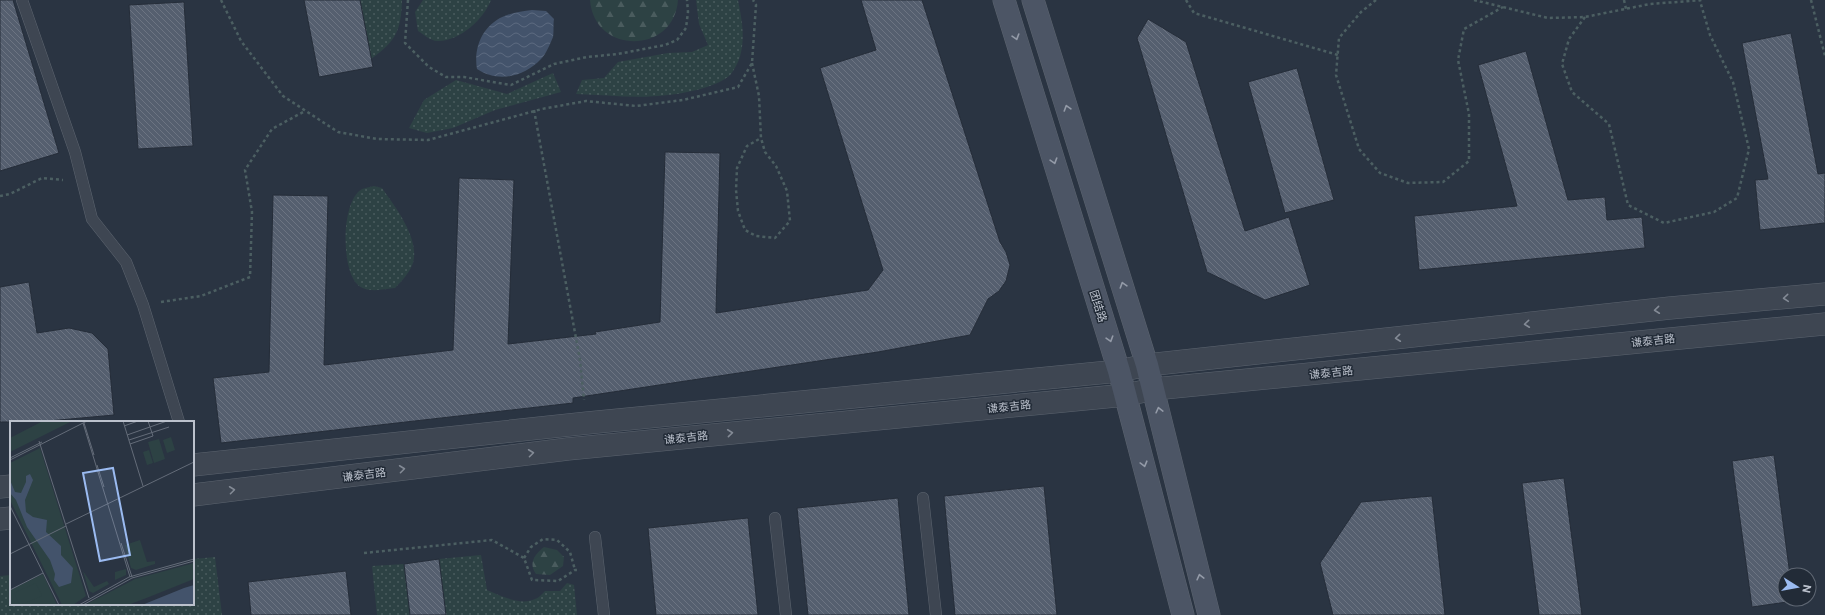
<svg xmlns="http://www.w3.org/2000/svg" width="1825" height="615" viewBox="0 0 1825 615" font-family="Commissioner,'Noto Sans SC',sans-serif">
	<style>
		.grass { fill: url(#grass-dots) }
		.forest { fill: url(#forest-firs) }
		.water { fill: url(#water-waves) }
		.building { fill: url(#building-back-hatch); stroke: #252d39 }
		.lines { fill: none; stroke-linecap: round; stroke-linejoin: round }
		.service-casing { stroke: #5c646f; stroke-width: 12 }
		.tertiary-casing { stroke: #5c646f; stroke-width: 23 }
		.secondary-casing { stroke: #5c646f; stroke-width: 23 }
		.path { stroke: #4c5f62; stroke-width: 2.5; stroke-dasharray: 3 3; stroke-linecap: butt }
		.service { stroke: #3e4652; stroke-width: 11 }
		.tertiary { stroke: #3e4652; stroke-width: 22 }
		.secondary { stroke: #4c5565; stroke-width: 22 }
		.oneway { stroke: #949ba8 }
		.oneway2 { stroke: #838a95 }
		.labels { text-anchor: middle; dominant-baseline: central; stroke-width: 3; stroke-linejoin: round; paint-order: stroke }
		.street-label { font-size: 11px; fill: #bbc1cc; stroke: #222b37 }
		.inset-road { fill: none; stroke: #646c79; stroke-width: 1 }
		.view { fill: #9bbbf1; fill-opacity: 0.15; stroke: #9bbbf1; stroke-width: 2 }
		.inset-edge { fill: none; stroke: #bbc1cc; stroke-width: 2 }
	</style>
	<defs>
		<pattern id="grass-dots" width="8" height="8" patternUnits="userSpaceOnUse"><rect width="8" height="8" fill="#2d4244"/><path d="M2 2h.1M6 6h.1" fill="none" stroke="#4a5c5e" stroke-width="1.8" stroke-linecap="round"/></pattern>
		<pattern id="forest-firs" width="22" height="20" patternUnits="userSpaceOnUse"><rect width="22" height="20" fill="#2d4244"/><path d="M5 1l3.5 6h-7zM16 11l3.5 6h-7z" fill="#4a5c5e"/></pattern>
		<pattern id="water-waves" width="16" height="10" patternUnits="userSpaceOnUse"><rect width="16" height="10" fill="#43536b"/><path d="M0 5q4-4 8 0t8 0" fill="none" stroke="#5c6a7f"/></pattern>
		<pattern id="building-back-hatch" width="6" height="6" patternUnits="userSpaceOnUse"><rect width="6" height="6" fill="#555f6f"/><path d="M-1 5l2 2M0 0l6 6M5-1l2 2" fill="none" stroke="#6c7482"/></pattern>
	</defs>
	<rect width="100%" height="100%" fill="#2a3442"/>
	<g class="grass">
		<path d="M360,0H402C401,31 396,41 371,59Z"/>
		<path d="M423,0H491C484,19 459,42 437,41C431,41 423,34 418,31L415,12Z"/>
		<path d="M696,0H738C743,25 748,52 731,74C721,86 683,94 668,95C638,99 606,95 576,94L582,80L604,78L618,62L668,53L692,52L708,45L699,24Z"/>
		<polygon points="553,73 561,92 495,110 453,128 427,133 409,128 424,100 456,80 507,94"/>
		<path d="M374,186L382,188C395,207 420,238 413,263C410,272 402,281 395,288C384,289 366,294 357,284C341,268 341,201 362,189C365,188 370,187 374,186Z"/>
		<path d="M481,555L487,590C501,596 521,606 535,599C539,598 542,594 545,591H560L567,583L574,585L577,615H446L439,559Z"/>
		<polygon points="215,557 222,615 0,615 0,576 11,575 11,604 193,604 193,559"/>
		<polygon points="404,564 410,615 377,615 372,566"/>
	</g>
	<g class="forest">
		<path d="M590,0H678C674,55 594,55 590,0Z"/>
		<path d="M544,547L557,550L564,557L563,566L550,575L536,574C528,563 535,554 544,547Z"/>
	</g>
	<path class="water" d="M532,10L546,11L554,19C553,24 554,32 553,37C550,44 546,54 541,59C524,77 498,83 477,69C473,46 484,23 507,15C515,12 524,11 532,10Z"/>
	<g class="building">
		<polygon points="0,0 13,0 59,153 0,171"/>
		<polygon points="304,0 360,0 373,67 319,77"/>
		<polygon points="861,0 922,0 1000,242 1006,252 1010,265 1006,281 999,291 988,299 970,335 878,352 573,398 573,403 221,443 213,378 269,372 273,195 328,196 324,365 453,350 459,178 514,180 508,344 596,334 595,332 660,322 665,152 720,153 716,313 868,290 883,270 820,68 876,50"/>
		<polygon points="184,2 193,146 138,149 129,5"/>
		<polygon points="1148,19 1186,42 1245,231 1289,217 1310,285 1265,300 1207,272 1137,38"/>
		<polygon points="1791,33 1818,174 1825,173 1825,223 1760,230 1755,180 1768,179 1742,43"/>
		<polygon points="1526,51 1568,200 1605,197 1607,220 1642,217 1645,248 1419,270 1414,216 1517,206 1478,65"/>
		<polygon points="1297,68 1334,200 1285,213 1248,82"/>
		<polygon points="29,282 37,333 69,328 92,333 108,349 114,415 37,422 0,422 0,287"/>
		<polygon points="1774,455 1790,575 1785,575 1785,599 1793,599 1794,601 1752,607 1732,461"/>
		<polygon points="1564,478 1582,615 1539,615 1522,483"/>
		<polygon points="1044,486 1057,615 955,615 944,496"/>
		<polygon points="1432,496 1445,615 1333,615 1320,563 1361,502"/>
		<polygon points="898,498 909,615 808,615 797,508"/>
		<polygon points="748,518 758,615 656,615 648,528"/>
		<polygon points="439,559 446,615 410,615 404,564"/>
		<polygon points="346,571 351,615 251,615 248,582"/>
	</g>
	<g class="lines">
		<g class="service-casing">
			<g id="service">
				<polyline points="22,0 75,152 92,219 126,262 143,305 179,422"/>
				<polyline points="923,498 936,615"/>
				<polyline points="775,518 786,615"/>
				<polyline points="595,537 604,615"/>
			</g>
		</g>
		<g class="tertiary-casing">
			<g id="tertiary">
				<polyline points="193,465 587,423 1119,371 1147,365 1670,308 1825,294"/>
				<polyline points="0,487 11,486"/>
				<polyline points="193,495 568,449 1126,395 1154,389 1825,324"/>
				<polyline points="0,519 11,518"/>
			</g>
		</g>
		<g class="secondary-casing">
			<g id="secondary">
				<polyline points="1004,0 1119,371 1183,615"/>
				<polyline points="1033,0 1147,365 1209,615"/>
			</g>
		</g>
		<g class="path">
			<polyline points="221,0 241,41 283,96 338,132 377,139 428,140 542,109 586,101 636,106 683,100 738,87 752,63 756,5 753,0"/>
			<polyline points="408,0 405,43 429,67 446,77 464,77 511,85 554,64 587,57 618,54 665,45 677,40 686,28 688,12 687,0"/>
			<polyline points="1186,0 1194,13 1338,55"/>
			<polyline points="1376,0 1361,12 1339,38 1336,75 1359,149 1380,173 1408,183 1443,182 1469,161 1469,114 1458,60 1464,29 1503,7"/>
			<polyline points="1474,0 1548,18 1585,17 1650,4 1703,0"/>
			<polyline points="1624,0 1626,9"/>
			<polyline points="1811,0 1825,56"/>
			<polyline points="1585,17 1569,39 1562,64 1572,92 1609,124 1628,205 1664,223 1714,212 1737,198 1749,149 1733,82 1710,35 1700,1"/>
			<polyline points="752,63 759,96 761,138 765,152 776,166 787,191 790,221 775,238 756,236 745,230 738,211 736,190 737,168 747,146 761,138"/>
			<polyline points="534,110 580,360 584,400"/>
			<polyline points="0,196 10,194 42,178 63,180"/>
			<polyline points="161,302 201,296 250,277 252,212 245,170 272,129 305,111"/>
			<polyline points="364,553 492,540 524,558 532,580 558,581 575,570 580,570"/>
			<polyline points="524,558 531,547 543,539 557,540 570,552 575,570"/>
		</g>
		<use href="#service" class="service"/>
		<use href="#tertiary" class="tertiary"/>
		<use href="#secondary" class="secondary"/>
	</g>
	<defs><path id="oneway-chevron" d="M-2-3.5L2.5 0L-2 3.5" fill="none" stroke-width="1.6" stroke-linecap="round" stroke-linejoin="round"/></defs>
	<g class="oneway">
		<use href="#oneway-chevron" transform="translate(1016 37) rotate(73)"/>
		<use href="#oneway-chevron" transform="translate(1067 108) rotate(-107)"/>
		<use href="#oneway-chevron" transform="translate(1054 161) rotate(73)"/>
		<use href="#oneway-chevron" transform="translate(1123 285) rotate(-107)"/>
		<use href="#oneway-chevron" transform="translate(1110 339) rotate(73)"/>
		<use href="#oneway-chevron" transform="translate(1159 410) rotate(-104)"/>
		<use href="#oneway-chevron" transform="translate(1144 464) rotate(75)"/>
		<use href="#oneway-chevron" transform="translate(1200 577) rotate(-104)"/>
	</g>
	<g class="oneway2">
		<use href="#oneway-chevron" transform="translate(1786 298) rotate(175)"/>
		<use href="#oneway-chevron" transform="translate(1657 310) rotate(174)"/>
		<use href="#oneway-chevron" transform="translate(1527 324) rotate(174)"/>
		<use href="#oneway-chevron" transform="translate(1398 338) rotate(174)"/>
		<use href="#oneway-chevron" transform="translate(730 433) rotate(-6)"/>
		<use href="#oneway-chevron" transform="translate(531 453) rotate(-7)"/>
		<use href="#oneway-chevron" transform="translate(402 469) rotate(-7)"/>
		<use href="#oneway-chevron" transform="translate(232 490) rotate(-7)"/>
	</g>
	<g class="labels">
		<g class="street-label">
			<text transform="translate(1099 306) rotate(73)">团结路</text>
			<text transform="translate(1653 340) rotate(-6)">谦泰吉路</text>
			<text transform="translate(1331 372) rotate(-6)">谦泰吉路</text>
			<text transform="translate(1009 406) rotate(-6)">谦泰吉路</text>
			<text transform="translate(686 437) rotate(-6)">谦泰吉路</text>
			<text transform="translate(364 474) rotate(-7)">谦泰吉路</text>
		</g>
	</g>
	<g transform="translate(10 421)">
		<rect width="184" height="184" fill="#2a3442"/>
		<path d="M33,0H62L0,31V17ZM30,27L76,175L63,184H52L0,79V42ZM130,119L137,141L145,140V143L126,149L121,147L115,124ZM184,142V158L139,176L118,184H75L125,158ZM116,148V154L105,159V151ZM73,150L84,166L97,160L99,163L83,172L79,170ZM33,153L47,184H0V169Z" fill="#2d4244"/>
		<path d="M26,162L32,175L10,184L4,172Z" fill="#2d4244"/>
		<path d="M161,16L165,29L157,32L153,19ZM149,18L155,38L144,42L138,21ZM139,29L143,42L137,44L133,31Z" fill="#2d4244"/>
		<path d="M20,53L23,59L15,79L16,91L23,96L37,99L36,111L51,125V134L63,147L61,162L49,166L44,159L45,153L40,139L17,106L6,79L0,72V59L5,71L11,72L16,61V55ZM184,164V184H132L174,167Z" fill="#43536b"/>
		<path class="inset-road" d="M113,0L133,65M73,2L120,156M74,2L84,34M114,5L128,0M117,14L157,0M119,19L159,6M29,20L79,177M120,23L143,15L138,0M0,37L32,21M0,39L77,0M87,44L94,66M0,85L49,184M56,103L184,41M111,122L122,156M0,133L56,105M0,169L33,152M69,184L119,156L184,138M73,184L122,157L184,140"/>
		<path class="view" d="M103,47L120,134L90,140L73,52Z"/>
		<rect width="184" height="184" class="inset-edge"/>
	</g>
	<g transform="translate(1797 587) rotate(101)"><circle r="19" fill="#222b37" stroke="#5f6773"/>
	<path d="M0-3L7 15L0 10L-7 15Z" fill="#9bbbf1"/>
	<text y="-6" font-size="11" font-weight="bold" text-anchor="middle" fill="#bbc1cc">N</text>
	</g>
</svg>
